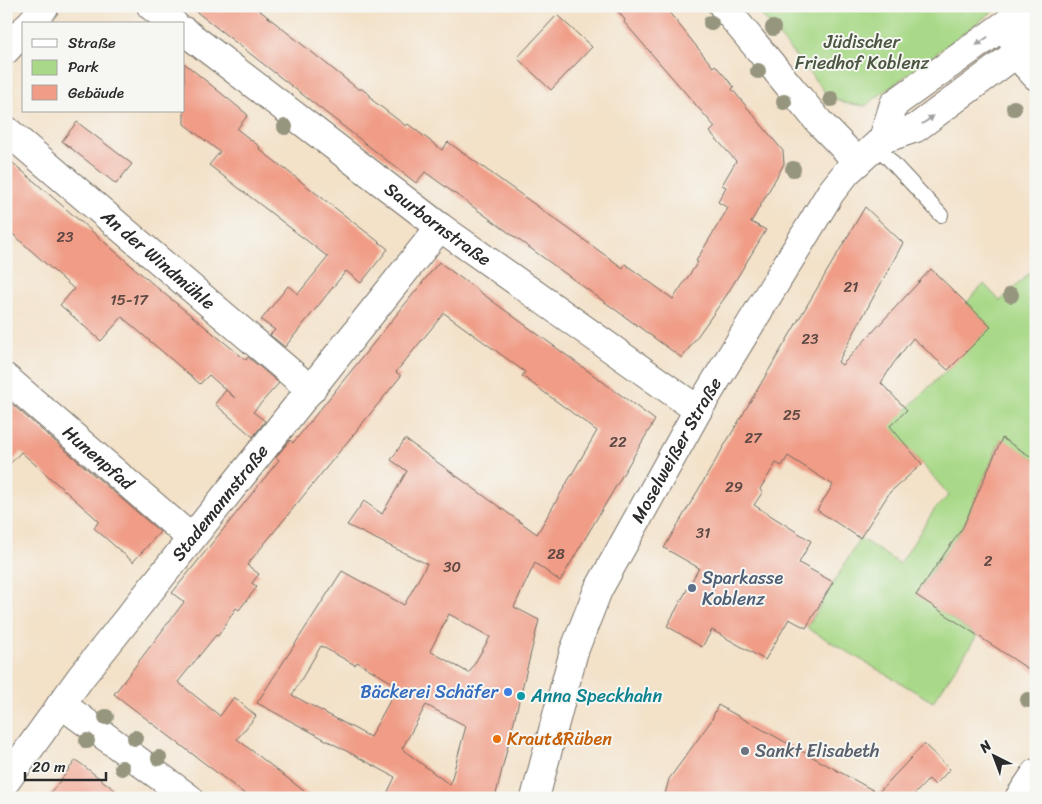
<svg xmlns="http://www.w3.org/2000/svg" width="1042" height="804" viewBox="0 0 1042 804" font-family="Sriracha,sans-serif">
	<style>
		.green { fill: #a9d988; stroke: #6a825a }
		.building { fill: #f09c86; fill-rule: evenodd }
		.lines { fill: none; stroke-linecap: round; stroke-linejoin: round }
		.lane-casing { stroke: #716b62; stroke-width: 16 }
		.street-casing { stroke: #716b62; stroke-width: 30 }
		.secondary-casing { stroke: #716b62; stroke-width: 30 }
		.lane { stroke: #fff; stroke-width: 14 }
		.street { stroke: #fff; stroke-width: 28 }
		.secondary { stroke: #fff; stroke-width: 28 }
		.tree { fill: #96957e }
		.oneway { fill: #a0a0a0 }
		.service-dot { fill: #5c6f8a; stroke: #f6f6f2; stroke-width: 2 }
		.shop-dot { fill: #3f7fe0; stroke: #f6f6f2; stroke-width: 2 }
		.culture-dot { fill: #0f9aa8; stroke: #f6f6f2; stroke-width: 2 }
		.food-dot { fill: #e8710a; stroke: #f6f6f2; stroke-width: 2 }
		.worship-dot { fill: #6b7280; stroke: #f6f6f2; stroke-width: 2 }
		.labels { text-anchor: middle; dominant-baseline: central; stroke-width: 4; stroke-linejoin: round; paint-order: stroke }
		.number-label { font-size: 15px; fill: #5c4742 }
		.park-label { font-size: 18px; fill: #4a5642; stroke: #f6f6f2 }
		.street-label { font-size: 18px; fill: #2b2b2b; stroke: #f6f6f2 }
		.service-label { font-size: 18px; fill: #4e5e75; stroke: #f6f6f2; text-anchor: start }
		.shop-label { font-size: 18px; fill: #366cbe; stroke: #f6f6f2; text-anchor: end }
		.culture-label { font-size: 18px; fill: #0d838f; stroke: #f6f6f2; text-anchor: start }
		.food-label { font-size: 18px; fill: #c56008; stroke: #f6f6f2; text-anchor: start }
		.worship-label { font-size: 18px; fill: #5b616d; stroke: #f6f6f2; text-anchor: start }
	</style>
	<rect width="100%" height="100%" fill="#f6f6f2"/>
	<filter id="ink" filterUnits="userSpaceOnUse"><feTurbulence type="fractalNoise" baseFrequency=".02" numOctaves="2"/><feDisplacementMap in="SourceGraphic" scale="10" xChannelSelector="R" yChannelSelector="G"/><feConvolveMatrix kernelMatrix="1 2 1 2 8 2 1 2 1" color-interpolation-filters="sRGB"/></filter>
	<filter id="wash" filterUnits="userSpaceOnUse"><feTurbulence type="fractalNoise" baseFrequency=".0096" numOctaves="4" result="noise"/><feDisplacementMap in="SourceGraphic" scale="20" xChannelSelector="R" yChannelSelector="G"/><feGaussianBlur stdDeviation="1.12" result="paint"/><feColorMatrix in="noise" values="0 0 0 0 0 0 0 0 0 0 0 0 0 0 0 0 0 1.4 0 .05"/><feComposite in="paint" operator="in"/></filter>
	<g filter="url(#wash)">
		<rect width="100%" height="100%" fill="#f3e1c8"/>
		<g class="green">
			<polygon points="754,6 1000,6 865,106 844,103 826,93"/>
			<polygon points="1036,267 1036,460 1001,439 963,527 916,594 977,636 933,702 807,628 860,538 900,564 934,510 949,495 889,426 991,327 966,303 984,284 1000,301"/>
		</g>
		<g id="blocks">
			<g class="building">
				<polygon points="189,6 254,6 358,89 362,89 370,95 372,100 406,126 408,124 442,150 448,142 623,268 625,264 673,299 698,262 696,261 728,208 718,202 726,187 722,185 736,161 710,132 715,127 624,22 625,20 614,6 664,6 713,67 715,65 734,87 732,89 783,151 784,164 751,222 766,230 726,296 682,358 425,172 416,183"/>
				<polygon points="557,15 592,47 551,90 517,58"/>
				<polygon points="184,63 248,115 237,129 260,147 259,149 388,249 361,283 346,271 285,347 270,335 275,330 261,320 288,286 298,294 328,257 209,165 220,152 184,124"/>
				<polygon points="77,122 132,164 116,184 62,141"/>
				<polygon points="6,157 161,291 246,360 248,357 279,383 253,412 265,421 253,437 215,404 226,390 235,398 209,375 200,384 122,317 101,341 60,305 74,289 6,228"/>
				<polygon points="865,207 903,243 838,362 842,365 931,269 991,327 948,370 913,338 893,364 881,383 907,410 890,426 922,464 890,492 860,538 817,510 833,485 788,456 782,466 776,463 760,489 762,493 754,505 811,541 799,563 833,582 806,628 789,619 765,660 712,630 702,647 667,626 699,568 664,548"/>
				<path d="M439,262L655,420L560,581L535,563L514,607L539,620L495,798H385L395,777L257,703L342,571L404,605L427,564L347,525L364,501L382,514L407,471L391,460L405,439L537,534L597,431L522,376L525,372L444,313L396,372L401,376L247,565L259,574L252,583L257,587L239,610L236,608L218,636L216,635L178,682L220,716L234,697L256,716L237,739L313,798H250L114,694L184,602L172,593L279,460L276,457L290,440L293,443ZM449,614L490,637L469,673L430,651ZM321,646L355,665L357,662L398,686L370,737L292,695ZM426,705L466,726L450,785L402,749Z"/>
				<polygon points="6,399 160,532 133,562 94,528 99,521 21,452 6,468"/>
				<polygon points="1002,438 1036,460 1036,674 916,595 963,527"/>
				<polygon points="718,705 878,793 924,744 950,769 935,785 929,779 911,798 664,798 669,779 711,721"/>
				<polygon points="76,760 125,798 47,798"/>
			</g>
		</g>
	</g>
	<g filter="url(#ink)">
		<use href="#blocks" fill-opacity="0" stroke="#716b62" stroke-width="1"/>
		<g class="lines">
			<g class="lane-casing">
				<polyline id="lane" points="876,145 941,215"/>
			</g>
			<g class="street-casing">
				<g id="street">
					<polyline points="151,6 174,24"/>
					<polyline points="723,6 819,122 858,162"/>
					<path d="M1022,13C1009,46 1011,50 1036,76"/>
					<polyline points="30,24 45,6"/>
					<path id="s1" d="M184,31L440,227L698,410"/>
					<polyline points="6,50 24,30"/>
					<path id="s2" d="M6,130L311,390"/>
					<path id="s3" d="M6,378L191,538"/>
					<polyline points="61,704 189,798"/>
					<path id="s4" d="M6,781L81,677L440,227"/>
					<polyline points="1019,798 1036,773"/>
				</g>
			</g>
			<g class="secondary-casing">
				<g id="secondary">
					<polyline points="883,139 894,104 1031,6"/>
					<path id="s5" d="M535,798L574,651L598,590L698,410L831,192L847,172L883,139L916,128L1036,39"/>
				</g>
			</g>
			<use href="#lane" class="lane"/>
			<use href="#street" class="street"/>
			<use href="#secondary" class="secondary"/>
		</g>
		<g class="tree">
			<circle cx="711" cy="23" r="8"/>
			<circle cx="773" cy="28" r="8"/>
			<circle cx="758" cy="71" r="8"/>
			<circle cx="831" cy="99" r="8"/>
			<circle cx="784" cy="102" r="8"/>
			<circle cx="1014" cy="108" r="8"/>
			<circle cx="285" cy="127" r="8"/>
			<circle cx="793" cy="169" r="8"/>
			<circle cx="1011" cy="295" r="8"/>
			<circle cx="1028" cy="700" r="8"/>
			<circle cx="106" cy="717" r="8"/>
			<circle cx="135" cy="738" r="8"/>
			<circle cx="87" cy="741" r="8"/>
			<circle cx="159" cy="758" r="8"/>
			<circle cx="122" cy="768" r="8"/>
		</g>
		<defs><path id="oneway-solid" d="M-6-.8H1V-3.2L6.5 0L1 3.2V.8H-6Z" transform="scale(1.25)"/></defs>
		<g class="oneway">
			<use href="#oneway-solid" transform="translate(982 41) rotate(145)"/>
			<use href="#oneway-solid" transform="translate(928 120) rotate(-35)"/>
		</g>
	</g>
	<circle class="service-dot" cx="692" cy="588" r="5"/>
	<circle class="shop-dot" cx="508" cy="692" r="5"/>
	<circle class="culture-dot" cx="521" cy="696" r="5"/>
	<circle class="food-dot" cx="497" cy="739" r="5"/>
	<circle class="worship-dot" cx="745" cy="751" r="5"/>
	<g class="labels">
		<g class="number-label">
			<text x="65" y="237">23</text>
			<text x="851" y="287">21</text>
			<text x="129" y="300">15-17</text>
			<text x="810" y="339">23</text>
			<text x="792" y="415">25</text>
			<text x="753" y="438">27</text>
			<text x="618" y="442">22</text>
			<text x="734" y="487">29</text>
			<text x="703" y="533">31</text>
			<text x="556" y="554">28</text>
			<text x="988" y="561">2</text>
			<text x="452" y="567">30</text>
		</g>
		<g class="park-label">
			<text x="862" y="42">Jüdischer<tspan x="862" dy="21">Friedhof Koblenz</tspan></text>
		</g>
		<g class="street-label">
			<text stroke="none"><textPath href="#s1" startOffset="319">Saurbornstraße</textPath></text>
			<text stroke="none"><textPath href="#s2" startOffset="200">An der Windmühle</textPath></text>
			<text stroke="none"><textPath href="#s5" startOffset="378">Moselweißer Straße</textPath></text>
			<text stroke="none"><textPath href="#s3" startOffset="122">Hunenpfad</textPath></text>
			<text stroke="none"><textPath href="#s4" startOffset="351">Stademannstraße</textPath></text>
		</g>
		<g class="service-label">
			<text x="702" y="578">Sparkasse<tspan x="702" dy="21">Koblenz</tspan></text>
		</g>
		<g class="shop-label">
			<text x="498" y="692">Bäckerei Schäfer</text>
		</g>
		<g class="culture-label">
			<text x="531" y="696">Anna Speckhahn</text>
		</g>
		<g class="food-label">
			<text x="507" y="739">Kraut&amp;Rüben</text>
		</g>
		<g class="worship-label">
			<text x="755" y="751">Sankt Elisabeth</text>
		</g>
	</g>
	<rect width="1042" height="804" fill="none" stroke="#f6f6f2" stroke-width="25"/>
	<rect x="22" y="22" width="162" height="90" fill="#f6f6f2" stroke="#a5a5a2"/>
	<rect x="32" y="39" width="25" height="8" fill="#ffffff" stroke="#a5a5a2"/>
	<text x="68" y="48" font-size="15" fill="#2b2b2b">Straße</text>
	<rect x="32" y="60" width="25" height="15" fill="#a9d988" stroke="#a5a5a2"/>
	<text x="68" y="72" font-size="15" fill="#2b2b2b">Park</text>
	<rect x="32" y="85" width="25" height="15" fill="#f09c86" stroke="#a5a5a2"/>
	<text x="68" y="98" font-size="15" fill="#2b2b2b">Gebäude</text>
	<g transform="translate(994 756) rotate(318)" stroke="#f6f6f2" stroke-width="4" paint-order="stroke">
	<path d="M0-4L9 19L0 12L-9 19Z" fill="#2b2b2b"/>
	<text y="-8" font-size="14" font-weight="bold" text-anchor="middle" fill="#2b2b2b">N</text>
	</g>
	<path d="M25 772v8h81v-8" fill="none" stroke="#2b2b2b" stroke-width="2.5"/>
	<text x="32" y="772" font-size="15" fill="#2b2b2b" stroke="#f6f6f2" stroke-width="4" paint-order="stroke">20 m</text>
</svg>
